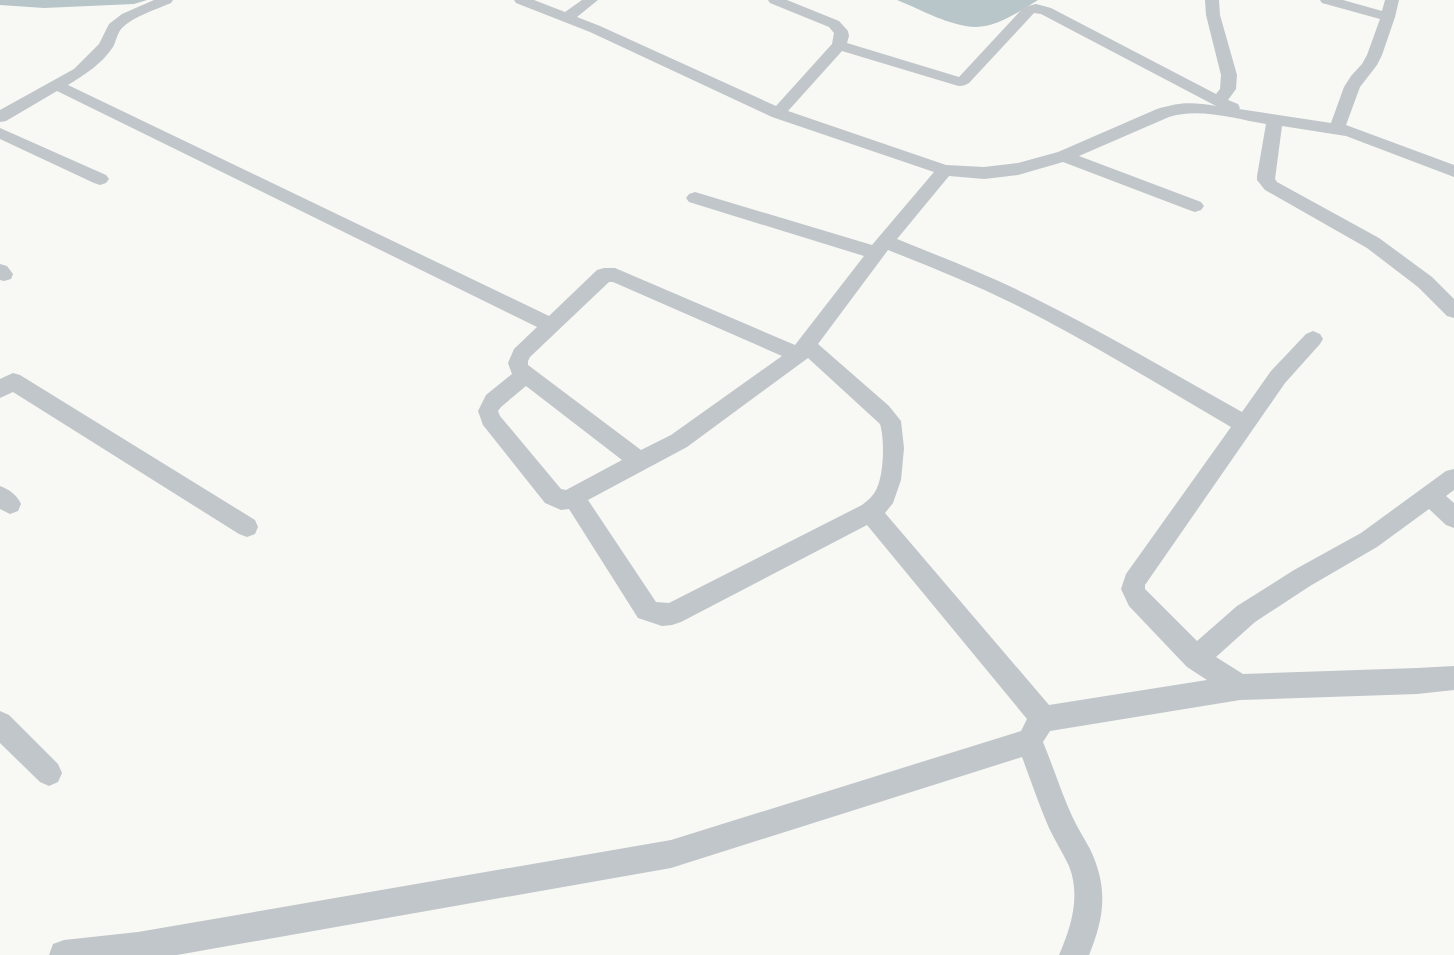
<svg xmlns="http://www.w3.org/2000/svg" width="1454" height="955" viewBox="0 0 1454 955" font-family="'Nunito Sans',sans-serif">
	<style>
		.water { fill: #b8c6c9 }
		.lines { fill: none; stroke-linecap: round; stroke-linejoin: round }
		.minor { fill: #c0c6c9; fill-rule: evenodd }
	</style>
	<rect width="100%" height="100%" fill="#f8f8f5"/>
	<g class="water">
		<polygon points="0,0 147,0 134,4 44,8 0,5"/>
		<path d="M897,0H1038C1020,11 998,27 976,27C949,26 922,10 897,0Z"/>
	</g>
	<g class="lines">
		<g class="minor">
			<path d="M154,0H173L171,3C155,10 134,16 122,28C117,33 116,42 113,47C102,64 84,75 68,85L549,316L597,270L604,268H615L795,345L864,256L689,202L686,198L689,194L695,192L872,245L934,172L772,117L590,32L516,3L514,0H534L565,12L582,0H598L577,17L600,26L776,106L832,44L834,33L829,27L770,3L768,0H787L839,21L848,31L849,36L847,43L959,77L1024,7L1036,4L1051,8L1216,94L1220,89L1221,75L1206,15L1205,0H1219L1220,15L1237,75L1236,89L1228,100L1238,104L1240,108L1239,109L1331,123L1344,87L1351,76L1362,64L1367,55L1380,19L1322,3L1320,0H1343L1382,11L1385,0H1399L1395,17L1382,55L1377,65L1360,87L1346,125L1454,165V177L1346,136L1282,126L1275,179L1277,182L1379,238L1432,277L1454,299V318L1447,316L1418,287L1367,248L1265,190L1257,180V176L1266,124C1237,119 1198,107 1169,117L1079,156L1201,202L1204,206L1201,210L1195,212L1189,210L1063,162L1018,175L984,179L949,176L897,239C941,257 986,274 1028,295C1101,331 1171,372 1242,412L1271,371L1306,334L1313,331L1320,334L1323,339L1320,344L1285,383L1145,585V589L1197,641L1237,606L1294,570L1361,533L1446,471L1454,469V490L1446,496L1454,503V528L1446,525L1429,509L1377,547L1310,586L1255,622L1216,657L1243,674L1417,668L1454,666V690L1417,694L1240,700L1050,731L1043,742C1053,766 1061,792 1072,816C1077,827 1084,838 1090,849C1108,887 1105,916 1089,955H1059C1071,927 1081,896 1069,866C1063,853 1055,841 1049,828C1039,805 1031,781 1022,757L671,868L177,955H49L53,944L64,940L138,932L671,840L1021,731L1027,719L867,525L681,622L672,625L662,626L638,618L569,509L561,510L545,503L483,425L478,411L486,395L512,374L508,363L514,349L537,327L57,91L6,121L0,122V110L74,69L99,44L109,24L122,14ZM1034,13L1041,14L1216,106C1192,102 1181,102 1157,109L1058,152L1018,163L984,167L946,165L788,111L842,51L955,85C960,87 964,86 969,83ZM888,250C931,267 973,284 1014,304C1088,341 1159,385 1231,427L1126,574L1121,589L1129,606L1187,667L1207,680L1049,705L885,513L893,503L901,480L904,448L901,421L889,406L818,344ZM609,282H613L782,356L671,435L641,450L528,365V361L530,357ZM808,358L880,424C885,440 884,478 875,492C872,497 867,501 862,505L669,603L656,602L588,500L687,447ZM526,386L622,460L566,490L561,489L500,416L498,411L501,407Z"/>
			<polygon points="0,128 106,175 109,179 106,183 100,185 94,183 0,139"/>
			<polygon points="0,264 7,266 13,274 11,279 4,281 0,280"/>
			<polygon points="13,373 20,375 255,520 258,527 255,534 247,537 239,534 13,392 0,398 0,379"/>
			<path d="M0,486C10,490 17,495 21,504L18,511L10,514L0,509Z"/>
			<polygon points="0,711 9,715 58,764 62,773 58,782 49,786 40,782 0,743"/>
		</g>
	</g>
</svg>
